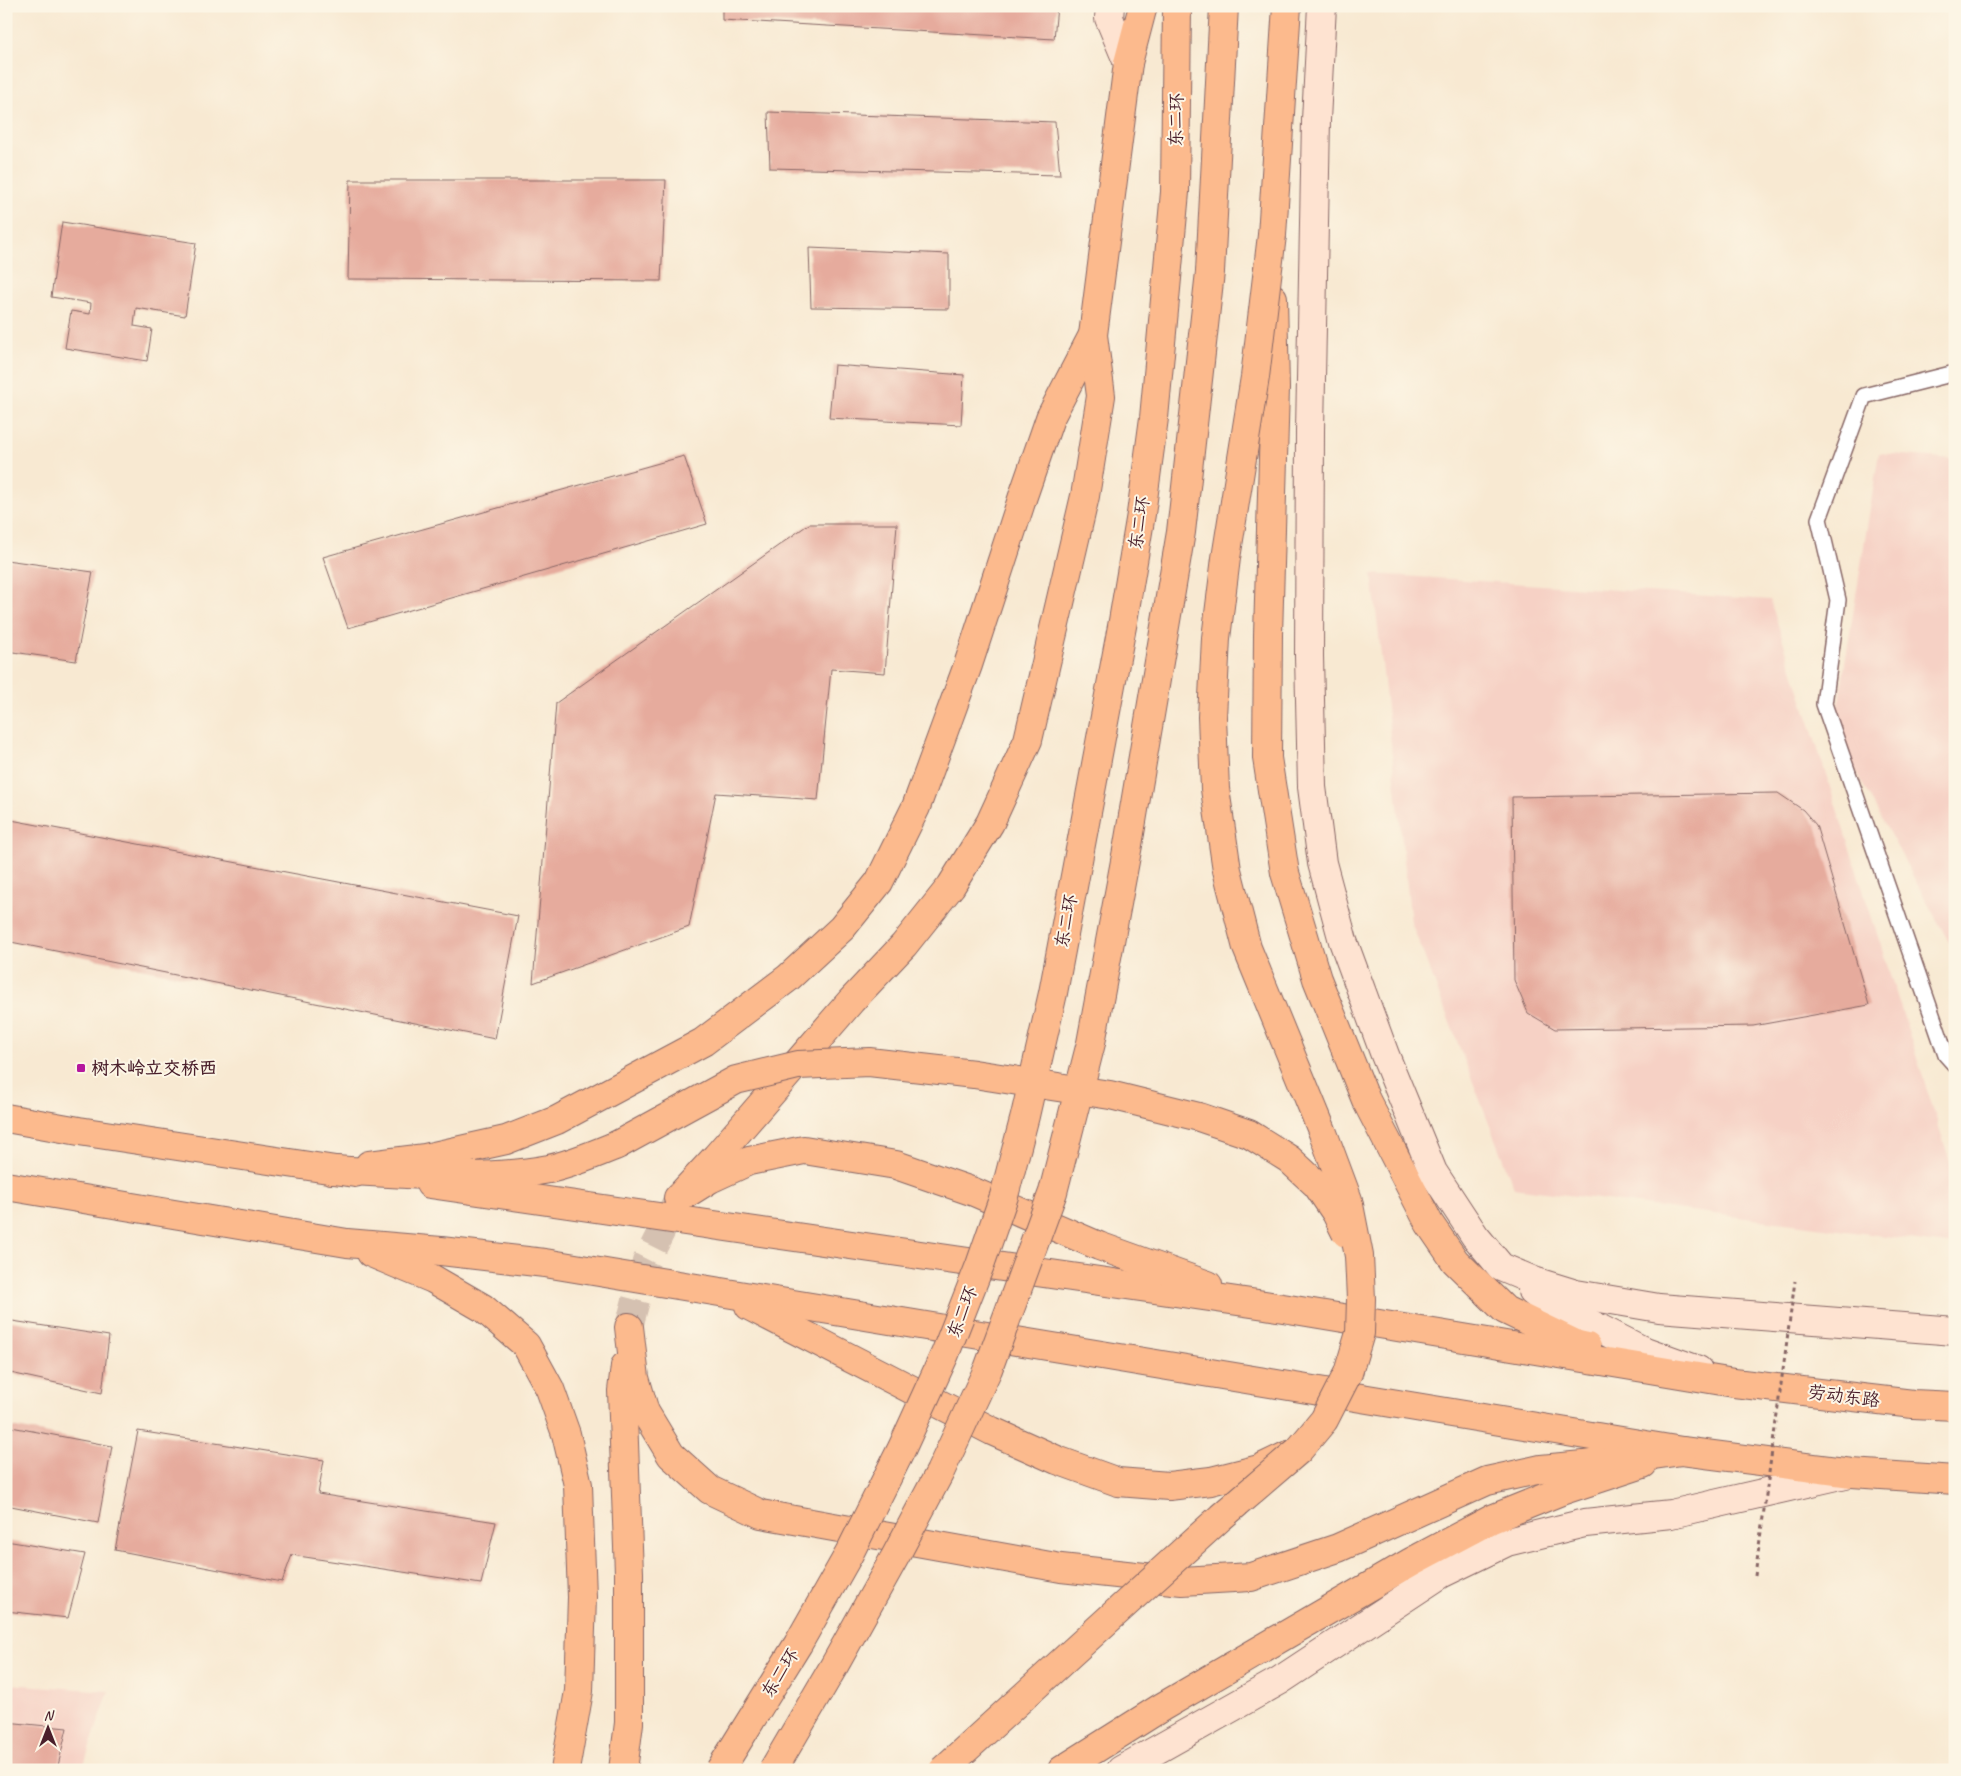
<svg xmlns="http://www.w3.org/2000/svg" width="1961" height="1776" viewBox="0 0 1961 1776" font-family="Caveat,'LXGW WenKai TC',sans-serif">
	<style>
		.built { fill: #f6d1c5 }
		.building { fill: #e6ab9d }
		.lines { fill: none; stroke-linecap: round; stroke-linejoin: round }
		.highway-tunnel { stroke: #d5c1b1; stroke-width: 28; stroke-dasharray: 28 14; stroke-linecap: butt }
		.lane-casing { stroke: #876665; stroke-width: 18 }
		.secondary-casing { stroke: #876665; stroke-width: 30 }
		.primary-casing { stroke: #876665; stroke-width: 30 }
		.highway-casing { stroke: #876665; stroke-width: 30 }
		.lane { stroke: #fff; stroke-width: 15 }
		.secondary { stroke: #fee3d1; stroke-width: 28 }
		.primary { stroke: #fcba8d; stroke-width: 28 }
		.highway { stroke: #fcba8d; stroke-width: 28 }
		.highway-bridge-casing { stroke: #876665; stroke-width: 30; stroke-linecap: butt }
		.path-bridge { stroke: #876665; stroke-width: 3; stroke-dasharray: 4 4; stroke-linecap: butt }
		.highway-bridge { stroke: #fcba8d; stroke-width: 28 }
		.poi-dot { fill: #b5179e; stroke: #fcf5e5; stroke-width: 2 }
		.labels { text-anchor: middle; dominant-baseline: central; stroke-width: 4; stroke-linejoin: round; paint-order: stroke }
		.street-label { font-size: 18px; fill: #4a1f2b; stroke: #fcf5e5 }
		.poi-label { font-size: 18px; font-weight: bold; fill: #4a1f2b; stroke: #fcf5e5; text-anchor: start }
	</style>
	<rect width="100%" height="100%" fill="#fcf5e5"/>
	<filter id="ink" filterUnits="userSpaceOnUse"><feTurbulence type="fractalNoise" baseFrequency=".02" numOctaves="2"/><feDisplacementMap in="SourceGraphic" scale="10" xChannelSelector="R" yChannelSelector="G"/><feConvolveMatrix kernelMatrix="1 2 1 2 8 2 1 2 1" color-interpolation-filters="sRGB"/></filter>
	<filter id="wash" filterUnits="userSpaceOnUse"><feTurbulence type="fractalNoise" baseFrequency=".0096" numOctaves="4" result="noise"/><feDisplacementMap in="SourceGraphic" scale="20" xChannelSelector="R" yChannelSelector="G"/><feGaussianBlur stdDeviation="1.12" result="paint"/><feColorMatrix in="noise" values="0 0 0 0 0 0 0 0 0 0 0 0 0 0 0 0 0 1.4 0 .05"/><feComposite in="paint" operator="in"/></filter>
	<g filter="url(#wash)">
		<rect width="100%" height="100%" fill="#f8e9d2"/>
		<g class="built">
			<polygon points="1879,453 1955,459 1955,953 1834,732"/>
			<polygon points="1372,574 1770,600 1955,1177 1955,1245 1514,1188 1411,922"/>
			<polygon points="6,1684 109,1691 82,1770 6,1770"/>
		</g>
		<g id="blocks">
			<g class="building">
				<polygon points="722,6 1057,6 1054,39 722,20"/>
				<polygon points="768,112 1055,122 1060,175 770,168"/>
				<polygon points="350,180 666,180 661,281 348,279"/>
				<polygon points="62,222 196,243 185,316 136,308 134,326 152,329 147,361 65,348 71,311 90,314 91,303 51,297"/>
				<polygon points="809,248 949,254 949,309 811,307"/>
				<polygon points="834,365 964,375 961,425 829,418"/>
				<polygon points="684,456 707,524 348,628 323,557"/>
				<polygon points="809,524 897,524 885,673 831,669 818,800 716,793 689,927 533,983 556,703"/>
				<polygon points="6,560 93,572 76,661 6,651"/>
				<polygon points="1778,793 1803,810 1816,825 1869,1005 1753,1026 1555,1029 1528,1013 1514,980 1512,797"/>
				<polygon points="6,819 518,916 495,1039 6,941"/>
				<polygon points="6,1320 109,1336 102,1393 6,1372"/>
				<polygon points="6,1426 112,1446 98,1523 6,1505"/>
				<polygon points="138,1431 324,1460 318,1494 496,1522 481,1584 292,1555 282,1582 115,1550"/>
				<polygon points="6,1541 85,1554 68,1618 6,1611"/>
				<polygon points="6,1722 67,1728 57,1770 6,1770"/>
			</g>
		</g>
	</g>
	<g filter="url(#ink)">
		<use href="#blocks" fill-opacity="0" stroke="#876665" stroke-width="1"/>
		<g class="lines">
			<polyline class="highway-tunnel" points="629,1327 646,1262 678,1198"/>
			<g class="lane-casing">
				<polyline id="lane" points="1955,373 1864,396 1819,519 1838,600 1824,704 1946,1055 1955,1065"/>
			</g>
			<g class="secondary-casing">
				<g id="secondary">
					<polyline points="1110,6 1109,18 1128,63"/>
					<polyline points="1322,6 1316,120 1310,431 1309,656 1312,787 1322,863 1343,941 1385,1055 1433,1172 1475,1236 1501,1267 1534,1281 1576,1294 1659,1308 1955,1331"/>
					<polyline points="1532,1291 1542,1299 1642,1350 1698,1370"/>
					<polyline points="1121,1770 1279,1681 1441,1574 1507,1542 1585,1523 1671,1514 1850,1473"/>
				</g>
			</g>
			<g class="primary-casing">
				<g id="primary">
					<polyline points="1273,298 1275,388 1268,635 1267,758 1285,873 1317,979 1366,1100 1429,1223 1455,1261 1505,1310 1578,1345 1587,1347"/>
					<polyline points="6,1118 79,1131 355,1173"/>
					<polyline points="369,1165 425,1158 506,1140 557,1120 703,1042 788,978 842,928 879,882 916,807 968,665 1023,496 1050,418 1093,335"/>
					<polyline points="430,1184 1265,1305 1734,1383 1913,1404 1955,1406"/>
					<polyline points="6,1186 347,1243 441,1251 545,1263 1682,1451 1852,1473 1955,1480"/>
					<polyline points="686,1194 710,1179 749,1161 804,1150 896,1165 974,1192 1099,1246 1208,1285"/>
					<polyline points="371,1253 433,1279 483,1308 526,1345 550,1389 566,1434 578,1485 582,1597 579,1691 565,1770"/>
					<polyline points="749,1306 992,1431 1057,1460 1118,1482 1169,1486 1211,1481 1259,1469 1288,1455"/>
					<polyline points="1062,1770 1162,1707 1411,1562 1492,1519 1561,1491 1643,1464"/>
				</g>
			</g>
			<g class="highway-casing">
				<g id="highway">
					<polyline points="1272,235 1287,6"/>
					<path d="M332,1170C401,1173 481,1182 549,1169C572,1164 595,1154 617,1145"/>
					<polyline points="678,1198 716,1157 851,1001 904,945 951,886 990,823 1028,740 1085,496 1101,396 1093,335 1128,63 1143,6"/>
					<polyline points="629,1327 635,1378 645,1412 671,1455 710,1490 761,1514 1061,1568 1182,1581 1251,1577 1338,1548 1487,1481 1541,1469 1583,1465 1682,1451"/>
					<polyline points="623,1770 629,1723 629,1573 622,1391 625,1366"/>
				</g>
			</g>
			<use href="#lane" class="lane"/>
			<use href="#secondary" class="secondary"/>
			<use href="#primary" class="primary"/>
			<use href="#highway" class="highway"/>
			<g class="highway-bridge-casing">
				<g id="highway-bridge">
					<polyline points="617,1145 736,1080 798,1065 869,1062 974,1074 1110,1095 1199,1117 1249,1134 1289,1159 1317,1185 1336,1213 1346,1233"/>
					<polyline points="720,1770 798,1644 849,1554 902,1448 945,1354 980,1265 1004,1196 1025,1116 1053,993 1123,621 1141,514 1154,418 1175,192 1177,6"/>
					<polyline points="773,1770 834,1666 896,1555 940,1472 988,1369 1053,1192 1091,1043 1128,845 1181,532 1210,272 1224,6"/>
					<polyline points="943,1770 1221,1517 1299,1450 1324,1420 1348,1373 1360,1333 1361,1299 1359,1256 1348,1200 1323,1133 1247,948 1227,870 1215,789 1212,717 1216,638 1226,558 1255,377 1272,235"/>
				</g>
			</g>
			<polyline class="path-bridge" points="1755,1576 1795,1281"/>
			<use href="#highway-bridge" class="highway-bridge"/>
		</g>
	</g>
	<rect class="poi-dot" x="76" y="1063" width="10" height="10" rx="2.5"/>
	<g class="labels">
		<g class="street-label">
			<text transform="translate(1176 120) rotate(-89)">东二环</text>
			<text transform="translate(1139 523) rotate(-81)">东二环</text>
			<text transform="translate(1066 921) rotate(-79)">东二环</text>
			<text transform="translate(962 1312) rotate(-69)">东二环</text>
			<text transform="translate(1844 1396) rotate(7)">劳动东路</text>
			<text transform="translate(780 1673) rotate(-58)">东二环</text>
		</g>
		<g class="poi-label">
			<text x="91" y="1068">树木岭立交桥西</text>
		</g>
	</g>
	<rect width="1961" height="1776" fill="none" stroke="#fcf5e5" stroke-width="25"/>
	<g transform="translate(48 1728)" stroke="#fcf5e5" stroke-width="4" paint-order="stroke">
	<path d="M0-4L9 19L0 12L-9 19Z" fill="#4a1f2b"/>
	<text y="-8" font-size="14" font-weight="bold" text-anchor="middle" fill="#4a1f2b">N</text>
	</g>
</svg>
